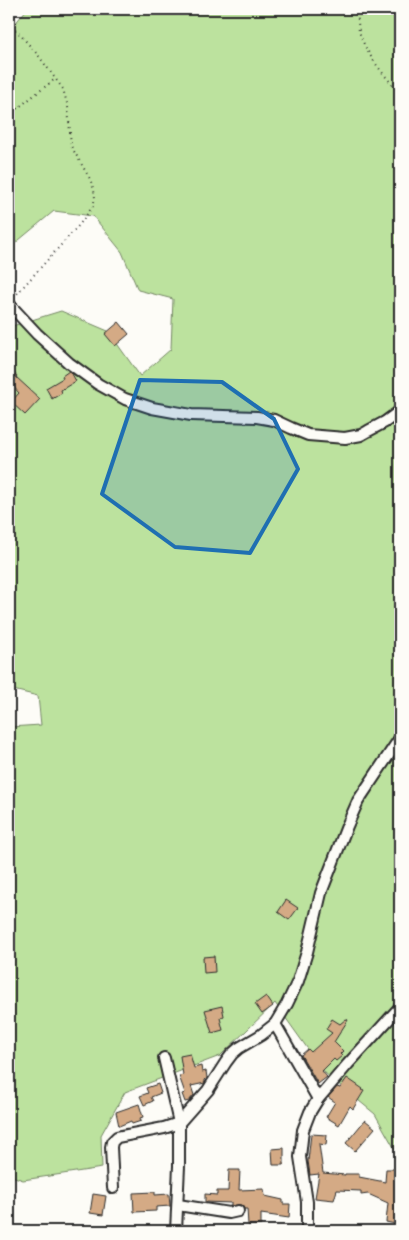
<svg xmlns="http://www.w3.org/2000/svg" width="409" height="1240" viewBox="0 0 409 1240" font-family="'Comic Neue',sans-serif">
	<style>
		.green { fill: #bce29e; stroke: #748664 }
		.building { fill: #d4aa85; stroke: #2b2b2b }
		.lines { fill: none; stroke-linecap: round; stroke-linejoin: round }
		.minor-casing { stroke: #2b2b2b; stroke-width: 14 }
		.path { stroke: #2b2b2b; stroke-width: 2; stroke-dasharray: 1 4; stroke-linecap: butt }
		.minor { stroke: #fdfcf7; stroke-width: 10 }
		.marked { fill: #1f6fb2; fill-opacity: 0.2; stroke: #1f6fb2; stroke-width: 4; stroke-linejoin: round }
	</style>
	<rect width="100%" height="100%" fill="#fdfcf7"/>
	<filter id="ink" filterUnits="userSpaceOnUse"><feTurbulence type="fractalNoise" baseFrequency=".02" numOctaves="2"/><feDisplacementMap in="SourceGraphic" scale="10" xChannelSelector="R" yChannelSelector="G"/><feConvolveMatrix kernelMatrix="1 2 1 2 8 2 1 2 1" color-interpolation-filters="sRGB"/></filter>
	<g filter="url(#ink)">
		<polygon class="green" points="27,9 400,9 400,1158 375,1114 325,1073 275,1003 220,1056 125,1092 101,1135 102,1168 23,1180 9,1175 9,727 41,725 38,696 9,689 9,327 61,311 108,331 140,376 171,349 173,299 138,290 122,252 93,216 54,211 13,245 9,245 9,31"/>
		<g class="building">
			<polygon points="119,322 129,334 115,346 105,334"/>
			<polygon points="9,367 17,376 16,377 40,399 25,415 11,402 19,393 10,383 9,385"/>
			<polygon points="69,371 72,374 76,381 61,390 62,393 52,399 46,388 63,378 62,376"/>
			<polygon points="286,900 298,908 289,920 278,912"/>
			<polygon points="214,956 215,972 204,973 203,957"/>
			<polygon points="266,996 273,1006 262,1014 255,1004"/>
			<polygon points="222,1006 224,1016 220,1018 223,1030 212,1033 205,1010"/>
			<polygon points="332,1019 340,1024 346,1019 348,1020 334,1042 343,1051 340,1054 342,1056 336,1061 334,1059 322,1071 327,1077 318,1084 301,1055 308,1049 311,1052 332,1033 326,1029"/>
			<polygon points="190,1054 194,1068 201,1066 202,1072 206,1071 207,1078 205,1080 205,1083 191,1086 194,1095 189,1101 185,1102 182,1094 185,1093 179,1076 183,1075 180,1056"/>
			<polygon points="347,1078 363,1089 362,1090 364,1091 353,1109 350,1106 339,1125 326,1117 335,1102 328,1097 337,1087 340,1088"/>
			<polygon points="158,1084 161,1093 151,1097 153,1101 144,1105 140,1096 148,1093 146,1088"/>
			<polygon points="139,1104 143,1117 140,1118 141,1121 132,1124 131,1121 119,1126 116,1112"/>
			<polygon points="365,1120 375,1128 355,1151 346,1143"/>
			<polygon points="311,1134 327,1135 326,1145 319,1144 323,1173 345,1175 345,1174 359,1174 359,1177 385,1182 386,1169 398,1169 398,1184 400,1185 400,1196 398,1197 395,1224 386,1222 388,1203 368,1194 361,1195 361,1191 337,1190 334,1200 315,1198 319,1174 310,1175 308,1161"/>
			<polygon points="284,1148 284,1165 273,1165 272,1149"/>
			<polygon points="229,1170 240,1170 239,1190 264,1189 265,1196 283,1200 283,1204 290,1204 289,1218 261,1214 261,1225 248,1225 247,1209 244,1209 241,1205 231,1206 231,1203 205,1202 205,1194 217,1195 217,1191 228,1191"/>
			<polygon points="155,1192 155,1195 169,1194 170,1206 156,1207 156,1211 134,1212 133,1193"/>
			<polygon points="93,1194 106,1196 103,1215 90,1213"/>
		</g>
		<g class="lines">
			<g class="minor-casing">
				<g id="minor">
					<polyline points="9,304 37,334 69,363 98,384 125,399 152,408 191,415 257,417 274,420 291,428 308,435 345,438 361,435 368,431 385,422 400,411"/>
					<polyline points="275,1024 318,1099"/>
					<polyline points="164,1058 179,1123 179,1166 176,1231"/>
					<polyline points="113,1188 111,1147 112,1142 117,1137 164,1128 179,1123 208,1090 226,1062 232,1054 239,1048 261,1035 275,1024 287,1004 298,981 307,952 321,893 347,826 358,801 400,738"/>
					<polyline points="178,1205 229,1213 238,1211"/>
					<polyline points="307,1231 307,1202 300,1157 303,1130 310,1112 318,1099 348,1064 400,1007"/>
				</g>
			</g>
			<g class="path">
				<path d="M358,9L357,12C358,18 358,25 359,31C366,55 384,75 400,93"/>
				<polyline points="9,20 16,9"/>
				<polyline points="9,22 38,55 63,89 68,107 71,146 90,179 94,190 95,198 93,206 80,224 14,297"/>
				<polyline points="9,115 55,79"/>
			</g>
			<use href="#minor" class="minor"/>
		</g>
	</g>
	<path class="marked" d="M140,380L222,382L274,419L298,469L250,553L175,547L102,494Z"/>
	<rect width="409" height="1240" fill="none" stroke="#fdfcf7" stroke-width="30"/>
	<rect x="15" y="15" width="379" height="1210" fill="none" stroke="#2b2b2b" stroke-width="2" filter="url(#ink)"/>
</svg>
